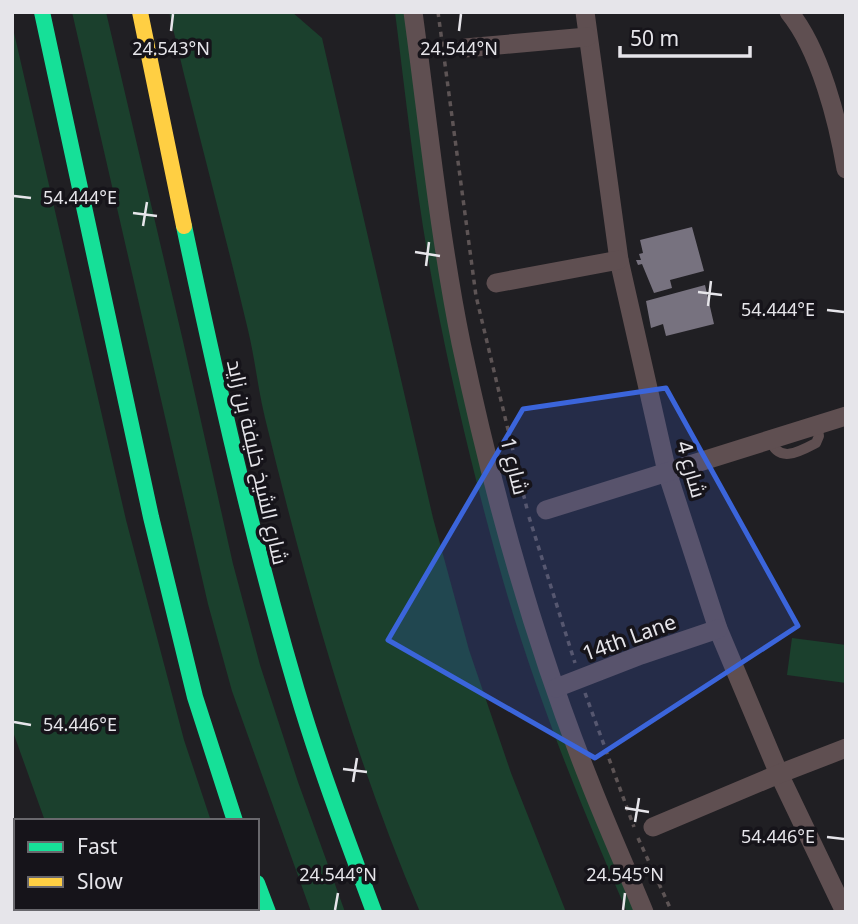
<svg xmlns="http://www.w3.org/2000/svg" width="858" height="924" viewBox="0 0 858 924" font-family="'Noto Sans',Cairo,sans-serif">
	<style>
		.green { fill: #1b402d }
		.building { fill: #77727f }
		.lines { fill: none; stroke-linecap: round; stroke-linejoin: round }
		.path { stroke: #5d5455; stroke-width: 3.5; stroke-dasharray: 5 5; stroke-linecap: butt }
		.lane { stroke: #5f4f51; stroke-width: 10 }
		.street { stroke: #5f4f51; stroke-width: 19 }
		.fast { stroke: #16e098; stroke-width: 16 }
		.slow { stroke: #ffcf43; stroke-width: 16 }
		.marked { fill: #3b65db; fill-opacity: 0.2; stroke: #3b65db; stroke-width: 5; stroke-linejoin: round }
		.ticks { fill: none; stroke: #e6e5ea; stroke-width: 2.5 }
		.labels { text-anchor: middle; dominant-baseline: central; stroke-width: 7; stroke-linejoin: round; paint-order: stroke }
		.street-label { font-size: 21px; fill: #e6e5ea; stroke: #16141a }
		.ticks-label { font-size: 18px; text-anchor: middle; fill: #e6e5ea; stroke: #16141a; stroke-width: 7; stroke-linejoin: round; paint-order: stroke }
	</style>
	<rect width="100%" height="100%" fill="#201f23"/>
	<g class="green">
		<polygon points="72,12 106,12 183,341 233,564 260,665 298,782 345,912 311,912 232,691 208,604"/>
		<path d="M169,12H292L322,38L433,518L469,650L511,773L566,912H420C352,753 306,586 265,418C258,389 255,359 248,330C223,224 194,119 169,12Z"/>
		<path d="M395,12H405L489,495L637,912H627C577,797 530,680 497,559C473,472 452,384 435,296C417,202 407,107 395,12Z"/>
		<polygon points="12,24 126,520 184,740 211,821 45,821 12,729"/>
		<polygon points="792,638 846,645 846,683 787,675"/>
		<polygon points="78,908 243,908 245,912 79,912"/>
	</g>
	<g class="building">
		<polygon points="692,227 704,271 670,280 672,288 654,293 642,264 638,265 636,260 641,260 639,254 643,253 640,240"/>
		<polygon points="705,285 714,324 666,336 663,324 651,328 646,301"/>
	</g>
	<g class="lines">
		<g class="path">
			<polyline points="438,12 476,296 527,509"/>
			<polyline points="529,517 575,663"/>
			<polyline points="585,693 634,827"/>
			<polyline points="638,838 672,912"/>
		</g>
		<path class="lane" d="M770,439C778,464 799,452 816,443L819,436L817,425"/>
		<g class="street">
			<path d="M413,12C428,122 439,234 461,343C492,490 533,640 589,780C606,824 626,868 644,912"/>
			<polyline points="585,12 619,260 667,472 718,629 779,774 845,912"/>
			<path d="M789,12C820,50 838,121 846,169"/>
			<polyline points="465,48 587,37"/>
			<polyline points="496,283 619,260"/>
			<polyline points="546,510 846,416"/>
			<polyline points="556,688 641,655 718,629"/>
			<polyline points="653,827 779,774 846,748"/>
		</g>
		<g class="fast">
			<polyline points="42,12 151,517 195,697 235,821"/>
			<path d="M184,226C217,382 252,538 297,691C319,766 347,839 374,912"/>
			<polyline points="257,883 268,912"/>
			<polyline points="12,892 16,901"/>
		</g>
		<polyline class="slow" points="140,12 184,226"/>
	</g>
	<path class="marked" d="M666,388L798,626L595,758L388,640L523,409Z"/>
	<path class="ticks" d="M171,31L173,14M459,31L461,14M14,196L31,198M133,213L157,216M143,226L147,202M415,252L440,256M426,266L429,242M698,292L722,295M708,306L711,281M827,310L844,312M14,722L31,725M343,769L367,772M353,782L357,758M625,808L649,812M635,822L639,798M827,837L844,839M335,910L338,893M623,910L625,893"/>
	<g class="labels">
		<g class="street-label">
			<text transform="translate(258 462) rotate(77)">شارع الشيخ خليفة بن زايد</text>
			<text transform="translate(515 466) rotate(76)">شارع 1</text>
			<text transform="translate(692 469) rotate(74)">شارع 4</text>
			<text transform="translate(629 637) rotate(-20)">14th Lane</text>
		</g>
	</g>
	<g class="ticks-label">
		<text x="171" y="55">24.543°N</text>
		<text x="459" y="55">24.544°N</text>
		<text x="80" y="204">54.444°E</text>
		<text x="778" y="316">54.444°E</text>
		<text x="80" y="731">54.446°E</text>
		<text x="778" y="843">54.446°E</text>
		<text x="338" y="881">24.544°N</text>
		<text x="625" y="881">24.545°N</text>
	</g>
	<rect width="858" height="924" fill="none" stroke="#e6e5ea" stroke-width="28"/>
	<rect x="14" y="819" width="245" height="91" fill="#16141a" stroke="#69686d" stroke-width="2"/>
	<rect x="28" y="842" width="35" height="10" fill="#16e098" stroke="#69686d" stroke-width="2"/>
	<text x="77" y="854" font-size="21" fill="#e6e5ea">Fast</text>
	<rect x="28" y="877" width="35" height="10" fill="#ffcf43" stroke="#69686d" stroke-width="2"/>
	<text x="77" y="889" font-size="21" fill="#e6e5ea">Slow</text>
	<path d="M620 46v10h130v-10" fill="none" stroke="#e6e5ea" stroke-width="3.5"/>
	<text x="630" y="46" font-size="21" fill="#e6e5ea" stroke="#16141a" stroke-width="5" paint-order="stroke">50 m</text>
</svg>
